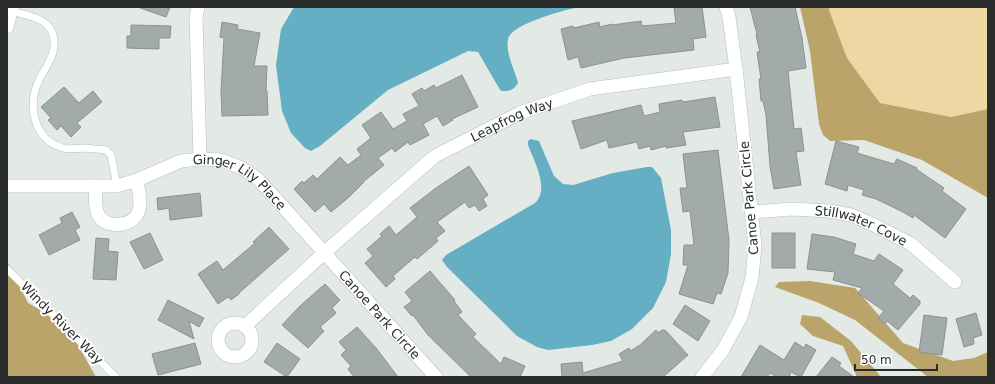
<svg xmlns="http://www.w3.org/2000/svg" width="995" height="384" viewBox="0 0 995 384" font-family="'DejaVu Sans',sans-serif">
	<style>
		.green { fill: #edd8a3 }
		.forest { fill: #bba46a }
		.water { fill: #64afc3 }
		.building { fill: #a2abaa; stroke: #8b9392 }
		.lines { fill: none; stroke-linecap: round; stroke-linejoin: round }
		.service-casing { stroke: #b8bfba; stroke-width: 8 }
		.minor-casing { stroke: #b8bfba; stroke-width: 14 }
		.service { stroke: #fff; stroke-width: 7 }
		.minor { stroke: #fff; stroke-width: 13 }
		.labels { text-anchor: middle; dominant-baseline: central; stroke-width: 4; stroke-linejoin: round; paint-order: stroke }
		.street-label { font-size: 13px; fill: #292c2a; stroke: #fff }
	</style>
	<rect width="100%" height="100%" fill="#e3e9e4"/>
	<polygon class="green" points="829,7 988,7 988,109 951,117 880,103 847,58 829,10"/>
	<g class="forest">
		<polygon points="800,7 829,7 829,10 847,58 880,103 951,117 988,109 988,198 922,160 864,140 830,141 823,135 819,124 810,51"/>
		<polygon points="7,261 28,303 44,312 75,340 96,377 7,377"/>
		<polygon points="810,281 855,288 903,343 953,361 974,358 988,352 988,377 928,377 855,320 819,303 775,287 779,282"/>
		<polygon points="802,315 820,317 851,341 881,377 857,377 843,346 813,336 800,324"/>
	</g>
	<g class="water">
		<path d="M294,7H581C566,9 518,23 510,35C509,36 508,38 508,40C505,50 515,72 518,82C515,90 510,91 501,91L496,83L478,52L468,51L388,90L320,146L311,151L305,148L291,133L282,111L276,65L281,29Z"/>
		<path d="M531,139L539,141L554,176L563,184L573,185L613,173L647,167H652L661,178L671,230V254L666,282L653,308L632,329L611,341L592,345L548,350L537,347L517,336L447,267L442,260L446,255L535,203C550,189 534,161 528,145V141Z"/>
	</g>
	<g class="building">
		<polygon points="140,7 170,7 166,17 140,8"/>
		<polygon points="684,7 702,7 706,37 693,39 694,50 624,58 581,68 578,57 568,60 561,29 573,26 574,28 599,22 600,27 612,24 612,25 641,21 642,26 676,23 674,8"/>
		<polygon points="750,7 795,7 802,38 806,68 788,71 794,129 801,128 804,151 796,152 801,185 774,189 770,166 766,115 763,101 761,101 759,79 761,79 757,52 760,52 756,35 757,34"/>
		<polygon points="222,22 238,25 237,29 260,33 254,66 267,66 266,91 267,91 268,115 222,116 221,91 224,38 220,37"/>
		<polygon points="131,25 171,26 170,38 159,38 159,49 127,48 127,36 131,36"/>
		<polygon points="462,75 478,107 452,119 453,120 443,126 437,116 423,124 429,135 410,145 408,142 395,152 392,148 378,158 384,165 363,182 364,182 348,198 331,212 324,204 315,212 294,189 302,181 304,183 313,175 317,179 340,157 348,165 361,155 357,149 371,138 362,125 381,112 393,129 407,121 403,114 419,106 412,94 422,88 424,91 434,85 436,88"/>
		<polygon points="64,87 79,103 93,91 102,102 77,123 81,127 71,137 61,126 57,130 48,120 51,118 41,107"/>
		<polygon points="715,97 720,127 683,132 686,145 666,148 666,146 651,150 650,146 639,149 637,142 609,148 607,140 581,149 572,121 641,105 644,116 660,112 659,104 682,100 683,102"/>
		<polygon points="836,141 859,147 857,153 894,164 897,159 917,168 916,169 944,188 942,191 966,209 945,238 914,215 913,218 903,212 876,199 862,195 864,190 848,185 847,191 825,184"/>
		<polygon points="718,150 729,240 728,273 721,294 717,293 713,304 679,294 688,265 683,265 684,245 694,245 690,211 683,212 680,188 687,188 683,154"/>
		<polygon points="469,166 488,195 483,199 487,206 479,211 475,205 469,208 465,202 437,222 445,231 436,238 438,241 417,259 415,257 401,269 393,276 395,279 386,287 365,263 373,256 367,249 382,236 380,234 389,226 396,235 417,217 410,208 436,188"/>
		<polygon points="200,193 202,216 170,220 169,208 158,210 157,198"/>
		<polygon points="72,212 80,227 75,230 80,240 49,255 39,235 62,223 60,218"/>
		<polygon points="269,227 289,249 239,293 239,294 231,300 228,297 218,304 198,274 217,261 223,270 255,243 253,242"/>
		<polygon points="150,233 163,260 144,269 130,242"/>
		<rect x="772" y="233" width="23" height="35"/>
		<polygon points="812,234 834,237 856,244 853,254 874,261 879,254 903,270 893,284 910,298 913,295 920,301 920,304 898,330 887,321 885,324 878,318 884,311 858,293 862,288 833,280 835,272 807,269"/>
		<polygon points="96,238 109,239 108,251 118,252 116,280 93,279"/>
		<polygon points="430,271 455,300 454,301 462,312 458,315 476,334 473,337 501,364 504,357 525,366 520,377 471,377 428,335 413,315 412,316 404,307 412,301 405,292"/>
		<polygon points="325,284 340,300 332,308 336,313 320,327 324,331 308,348 282,325 300,306"/>
		<polygon points="168,300 204,318 199,327 189,321 194,339 158,320"/>
		<polygon points="685,305 710,321 698,341 673,324"/>
		<polygon points="976,313 982,335 973,338 974,344 964,347 956,319"/>
		<polygon points="924,315 947,318 942,355 919,352"/>
		<polygon points="357,327 376,348 398,377 354,377 348,369 351,366 341,355 346,350 339,342"/>
		<polygon points="656,330 658,333 662,330 665,330 688,355 663,377 562,377 561,364 582,362 583,373 623,361 619,354 629,348 630,351 640,345"/>
		<polygon points="795,342 804,348 806,344 816,350 801,377 791,372 789,377 777,377 770,373 767,377 741,377 760,345 784,360"/>
		<polygon points="195,343 201,364 158,375 152,354"/>
		<polygon points="277,343 300,359 287,377 264,362"/>
		<polygon points="832,357 841,363 839,366 854,377 816,377"/>
	</g>
	<g class="lines">
		<g class="service-casing">
			<g id="service">
				<path d="M11,11C21,14 37,16 45,23C57,33 56,49 49,62C47,67 43,72 40,78C27,103 32,139 63,148C69,150 78,148 84,148C92,149 99,149 106,150L111,155L117,186"/>
				<polyline points="7,269 116,377"/>
			</g>
		</g>
		<g class="minor-casing">
			<g id="minor">
				<polyline points="198,7 196,17 200,159"/>
				<polyline points="7,27 12,7"/>
				<path id="s1" d="M7,186H117L137,180L181,161L200,159L221,160L242,168L258,179L436,377"/>
				<path d="M95,186C96,195 94,208 99,216C107,230 135,226 139,210C142,201 138,189 137,180"/>
				<path id="s2" d="M752,212L792,209L829,211L851,215L872,224L911,244L955,282"/>
				<circle cx="235" cy="340" r="17"/>
				<path id="s3" d="M245,326L324,253L435,156L520,113L590,89L736,69"/>
				<polyline points="702,377 723,350 741,317 752,278 755,246 736,69 729,17 726,7"/>
			</g>
		</g>
		<use href="#service" class="service"/>
		<use href="#minor" class="minor"/>
	</g>
	<g class="labels">
		<g class="street-label">
			<text stroke="none"><textPath href="#s3" startOffset="340">Leapfrog Way</textPath></text>
			<text stroke="none"><textPath href="#s1" startOffset="245">Ginger Lily Place</textPath></text>
			<text transform="translate(749 198) rotate(-95)">Canoe Park Circle</text>
			<text stroke="none"><textPath href="#s2" startOffset="112">Stillwater Cove</textPath></text>
			<text stroke="none"><textPath href="#s1" startOffset="443">Canoe Park Circle</textPath></text>
			<text transform="translate(62 323) rotate(45)">Windy River Way</text>
		</g>
	</g>
	<rect width="995" height="384" fill="none" stroke="#292c2a" stroke-width="16"/>
	<path d="M855 364v6h82v-6" fill="none" stroke="#292c2a" stroke-width="2"/>
	<text x="861" y="364" font-size="12" fill="#292c2a" stroke="#ffffff" stroke-width="3" paint-order="stroke">50 m</text>
</svg>
